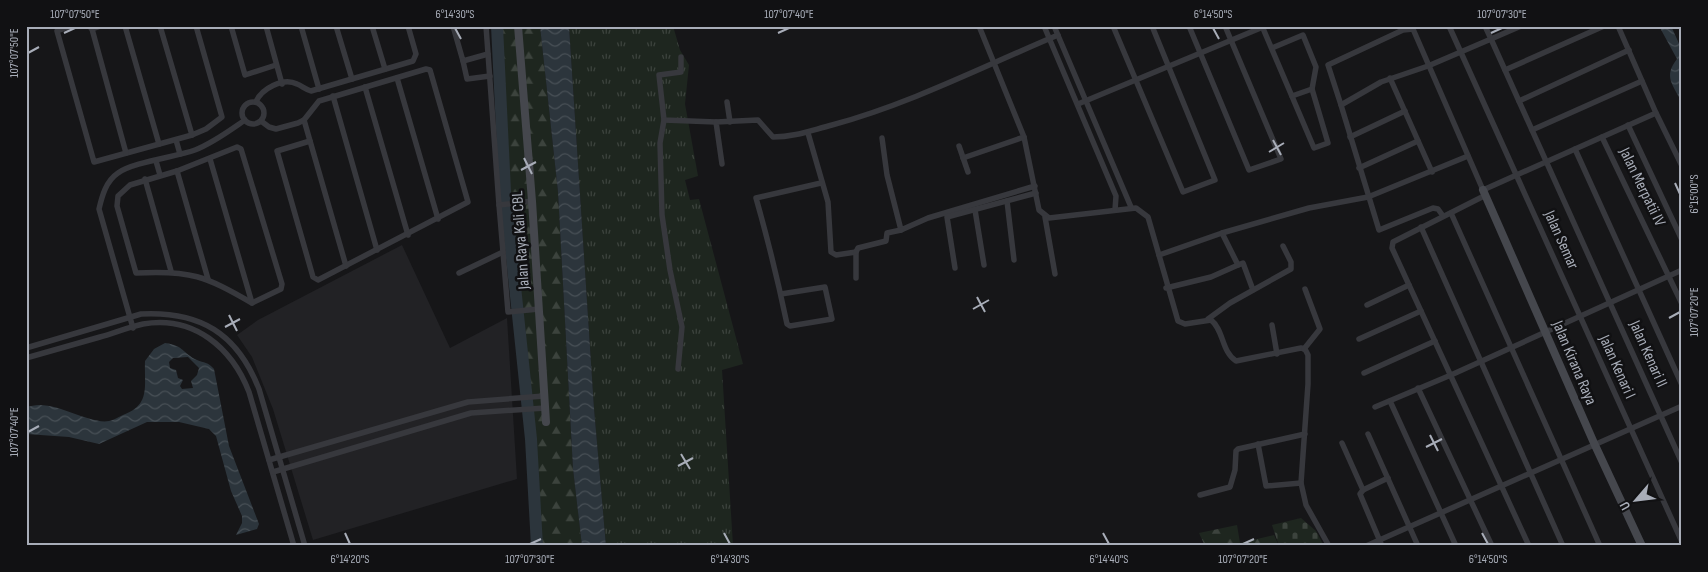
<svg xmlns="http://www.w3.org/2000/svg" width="1708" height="572" viewBox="0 0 1708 572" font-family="'Sofia Sans Condensed',sans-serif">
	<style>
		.built { fill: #222225 }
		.grass { fill: url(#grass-tufts) }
		.forest { fill: url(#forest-firs) }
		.cemetery { fill: url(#cemetery-stones) }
		.water { fill: url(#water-waves); fill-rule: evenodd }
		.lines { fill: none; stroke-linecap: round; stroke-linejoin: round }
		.river { stroke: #2c353c; stroke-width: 12 }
		.street { stroke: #37383d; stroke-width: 5.5 }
		.secondary { stroke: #45474d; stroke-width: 8 }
		.ticks { fill: none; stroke: #a8adb8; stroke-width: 2 }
		.labels { text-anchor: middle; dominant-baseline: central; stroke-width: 5; stroke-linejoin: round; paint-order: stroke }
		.street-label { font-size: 16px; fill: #a8adb8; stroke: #111113 }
		.neatline { fill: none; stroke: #a8adb8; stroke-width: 2 }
		.ticks-label { font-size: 12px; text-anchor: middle; fill: #a8adb8 }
	</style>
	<defs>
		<pattern id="grass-tufts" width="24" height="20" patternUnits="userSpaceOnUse" patternTransform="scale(1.25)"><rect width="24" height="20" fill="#1e261f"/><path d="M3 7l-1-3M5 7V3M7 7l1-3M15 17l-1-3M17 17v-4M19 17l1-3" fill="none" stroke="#3c433d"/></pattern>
		<pattern id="forest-firs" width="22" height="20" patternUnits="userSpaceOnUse" patternTransform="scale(1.25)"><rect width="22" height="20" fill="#1e261f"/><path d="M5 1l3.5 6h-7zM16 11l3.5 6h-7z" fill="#3c433d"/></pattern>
		<pattern id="cemetery-stones" width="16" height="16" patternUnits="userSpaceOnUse" patternTransform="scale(1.25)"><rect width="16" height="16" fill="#1e261f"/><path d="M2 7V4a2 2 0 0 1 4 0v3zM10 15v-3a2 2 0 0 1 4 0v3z" fill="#3c433d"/></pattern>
		<pattern id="water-waves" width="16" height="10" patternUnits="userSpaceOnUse" patternTransform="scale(1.25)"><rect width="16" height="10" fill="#2c353c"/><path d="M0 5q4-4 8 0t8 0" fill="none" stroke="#485056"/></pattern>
	</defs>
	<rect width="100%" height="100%" fill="#161618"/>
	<polygon class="built" points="402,245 450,348 507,318 517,479 313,540 273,409 252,357 237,335 258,320"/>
	<polygon class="grass" points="569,26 673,26 680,50 689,65 685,104 698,176 685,180 690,200 699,199 743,364 722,370 733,546 606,546 594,408"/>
	<g class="forest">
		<polygon points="498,26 540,26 558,192 573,469 582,546 537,546"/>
		<polygon points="1237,525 1240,543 1274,535 1279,546 1205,546 1199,533"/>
	</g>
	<polygon class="cemetery" points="1301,518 1316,531 1324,546 1279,546 1272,525"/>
	<g class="water">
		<polygon points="540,26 569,26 594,408 606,546 582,546 573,469 558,192"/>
		<path d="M1659,26H1671L1682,50V103C1673,84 1663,77 1677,59Z"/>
		<path d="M165,343C185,346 182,353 197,360C204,363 208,362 214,369L229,446L259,524L257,529L236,535L242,523V516L231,491L216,436L209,429L179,422H147L99,444L69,437L26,434V408C50,396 87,425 109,421C114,420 118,417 123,415C151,405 144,386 145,361L154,349ZM188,357L199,368L197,375L191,381L193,388L182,389L180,386L183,380L178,378L176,370L170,368L169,362L173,358Z"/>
	</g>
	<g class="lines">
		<polyline class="river" points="497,26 505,191 531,439 537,546"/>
		<g class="street">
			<polyline points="71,26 57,31 94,162 192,135 206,129 222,117 196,26"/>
			<polyline points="89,26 92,29 101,26"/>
			<polyline points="125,26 159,144"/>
			<polyline points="160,26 192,135"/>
			<polyline points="231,26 245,75 276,65"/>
			<polyline points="266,26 282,84"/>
			<polyline points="301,26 319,89"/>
			<polyline points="336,26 352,79"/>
			<polyline points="372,26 385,69"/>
			<polyline points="453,26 463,61 488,54"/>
			<polyline points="486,26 499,205 532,201"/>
			<path d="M979,26L1024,137L1039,210L1049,218L1136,208L1148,217L1178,321L1185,324L1211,320C1224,330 1221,351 1236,361L1301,348L1305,349L1308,355V384L1301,483L1306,505L1329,546"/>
			<polyline points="1044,26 1116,196 1115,210"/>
			<polyline points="1054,26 1131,207"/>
			<polyline points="1113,26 1183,192 1215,180 1152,26"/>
			<polyline points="1189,26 1249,170 1281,159 1225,26"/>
			<polyline points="1262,26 1314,148 1328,143 1312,89 1316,67 1303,35 1272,48"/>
			<polyline points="1449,26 1682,542"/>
			<polyline points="1485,26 1491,39 1521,26"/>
			<polyline points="1618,26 1656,113 1682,166"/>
			<polyline points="92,29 126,153"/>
			<polyline points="681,57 681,72 659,75 664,120 716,122"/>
			<polyline points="463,61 467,79 490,76"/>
			<polyline points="1505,70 1604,26"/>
			<polyline points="397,78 438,219"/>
			<polyline points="1390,78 1432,172"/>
			<polyline points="365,87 408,235"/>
			<polyline points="333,96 377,250"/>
			<polyline points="1292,96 1312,89"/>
			<polyline points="1519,101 1629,50"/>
			<circle cx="253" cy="113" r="11"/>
			<path d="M256,102C261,89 283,77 297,84C302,86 305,89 311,91L413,61L416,54L408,26"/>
			<polyline points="727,102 730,122"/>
			<polyline points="1078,104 1263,27"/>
			<polyline points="1341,105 1328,65 1403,30 1413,29 1483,190 1656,113"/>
			<polyline points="304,120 346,266"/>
			<polyline points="664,120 660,143 662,215 670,270 682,327 678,369"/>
			<polyline points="261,121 269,127 276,129 298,123 304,120 319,101 426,69 430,70 468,202 318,280 313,277 277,151 310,141"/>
			<polyline points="1628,125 1682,240"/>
			<polyline points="1532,130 1642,81"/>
			<polyline points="808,133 828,202 831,252 836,255 856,252 856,278"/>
			<polyline points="1350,137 1405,111"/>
			<polyline points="1602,137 1682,304"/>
			<polyline points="882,138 887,175 901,230 928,218 1035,186"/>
			<polyline points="176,140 180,154"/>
			<polyline points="959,146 968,172"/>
			<path d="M237,147L241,149L282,284L281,289L252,303C205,276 191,270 136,273L117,206L118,196L130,185L177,171Z"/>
			<polyline points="1575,149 1682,385"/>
			<polyline points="963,158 1024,137"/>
			<polyline points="210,159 252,303"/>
			<polyline points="156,161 160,175"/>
			<path d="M722,164L716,122L758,120L773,137C795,137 812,130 832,125C910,104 984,66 1058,35"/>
			<polyline points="1359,168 1418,141"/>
			<polyline points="177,171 208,279"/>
			<polyline points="145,179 171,271"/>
			<polyline points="1484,196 1393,242 1392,248 1529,546"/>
			<polyline points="1007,201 1014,260"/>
			<polyline points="975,210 984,265"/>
			<polyline points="1451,213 1600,546"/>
			<polyline points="1443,216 1438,209 1433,208 1379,230 1341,105 1381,82 1428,66 1491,39 1682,463"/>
			<polyline points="1045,217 1055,274"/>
			<polyline points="1421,227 1563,546"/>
			<polyline points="1222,233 1238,265 1243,263 1253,290"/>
			<polyline points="503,252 508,312 539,309"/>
			<polyline points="856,252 858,248 886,241 887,233 901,230"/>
			<polyline points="1159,255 1222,233 1309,208 1368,197 1468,156"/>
			<polyline points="955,268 947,217 1036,193"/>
			<polyline points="459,273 503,252 499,205"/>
			<polyline points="1166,288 1211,277 1238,265"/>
			<path d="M781,294L825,287L832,319L790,326L787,324C778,281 768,240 756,198L821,183"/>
			<polyline points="1367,305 1409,285"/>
			<polyline points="1208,319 1230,303 1291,269 1291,262 1283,246"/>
			<polyline points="1272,325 1277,354"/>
			<path d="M133,328L99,209C102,196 106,181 118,173C133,162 176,157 195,150C213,143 229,131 245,120"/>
			<polyline points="1359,339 1421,311"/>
			<path d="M26,348L141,314C200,311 237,333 259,389L305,546"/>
			<polyline points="1304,349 1320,329 1305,289"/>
			<path d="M26,358C51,351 75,344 100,337C114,333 129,327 143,324C194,315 232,348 249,392L294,546"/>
			<polyline points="1364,373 1435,341"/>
			<polyline points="1418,388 1492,546"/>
			<polyline points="1390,401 1456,546"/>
			<polyline points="1375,407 1451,375 1682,270"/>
			<polyline points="1368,434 1418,546"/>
			<polyline points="1342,443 1363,490"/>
			<polyline points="1258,444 1266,486 1301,483"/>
			<polyline points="269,460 468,402 544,396"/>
			<polyline points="273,472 471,413 545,408"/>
			<polyline points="1200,495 1230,487 1235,470 1236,451 1238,449 1305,434"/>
			<polyline points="1366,546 1682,406"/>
			<polyline points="1382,546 1360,494 1363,490 1388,478"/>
		</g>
		<g class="secondary">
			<polyline points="518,26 532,201 546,422"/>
			<polyline points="1483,190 1594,443 1642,546"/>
		</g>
	</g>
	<path class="ticks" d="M455,28L461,39M1213,28L1219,39M64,33L75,28M778,33L789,28M1491,33L1502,28M28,53L39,47M1273,140L1281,155M1269,152L1284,143M524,158L532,174M521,170L536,162M1675,183L1680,194M977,297L985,312M973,309L989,300M229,315L237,331M1669,318L1680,312M225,327L240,319M28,432L39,426M1430,435L1438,451M1426,447L1442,439M681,454L690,469M678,466L693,458M345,533L350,544M724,533L730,544M1103,533L1109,544M1482,533L1488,544M530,544L541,539M1243,544L1254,539"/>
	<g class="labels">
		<g class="street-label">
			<text transform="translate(1642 187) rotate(64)">Jalan Merpatii IV</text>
			<text transform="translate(521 240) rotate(-94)">Jalan Raya Kali CBL</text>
			<text transform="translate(1561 240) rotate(66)">Jalan Semar</text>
			<text transform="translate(1648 354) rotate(66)">Jalan Kenari II</text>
			<text transform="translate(1574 363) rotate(67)">Jalan Kirana Raya</text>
			<text transform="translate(1617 367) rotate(66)">Jalan Kenari I</text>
		</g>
	</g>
	<rect width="1708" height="572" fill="none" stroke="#111113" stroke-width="55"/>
	<g transform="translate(1636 500) rotate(242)" stroke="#111113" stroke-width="4" paint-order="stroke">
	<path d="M0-4L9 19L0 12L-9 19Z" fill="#a8adb8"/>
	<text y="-8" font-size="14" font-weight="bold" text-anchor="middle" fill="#a8adb8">U</text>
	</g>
	<rect x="28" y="28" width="1652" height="516" class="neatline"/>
	<g class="ticks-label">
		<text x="75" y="18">107°07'50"E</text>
		<text x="455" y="18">6°14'30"S</text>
		<text x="789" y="18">107°07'40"E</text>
		<text x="1213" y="18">6°14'50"S</text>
		<text x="1502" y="18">107°07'30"E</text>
		<text transform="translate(14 53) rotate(-90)" y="4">107°07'50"E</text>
		<text transform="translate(1694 194) rotate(-90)" y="4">6°15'00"S</text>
		<text transform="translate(1694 312) rotate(-90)" y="4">107°07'20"E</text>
		<text transform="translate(14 432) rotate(-90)" y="4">107°07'40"E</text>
		<text x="350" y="563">6°14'20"S</text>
		<text x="530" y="563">107°07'30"E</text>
		<text x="730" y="563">6°14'30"S</text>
		<text x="1109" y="563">6°14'40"S</text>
		<text x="1243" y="563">107°07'20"E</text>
		<text x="1488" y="563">6°14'50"S</text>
	</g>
</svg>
